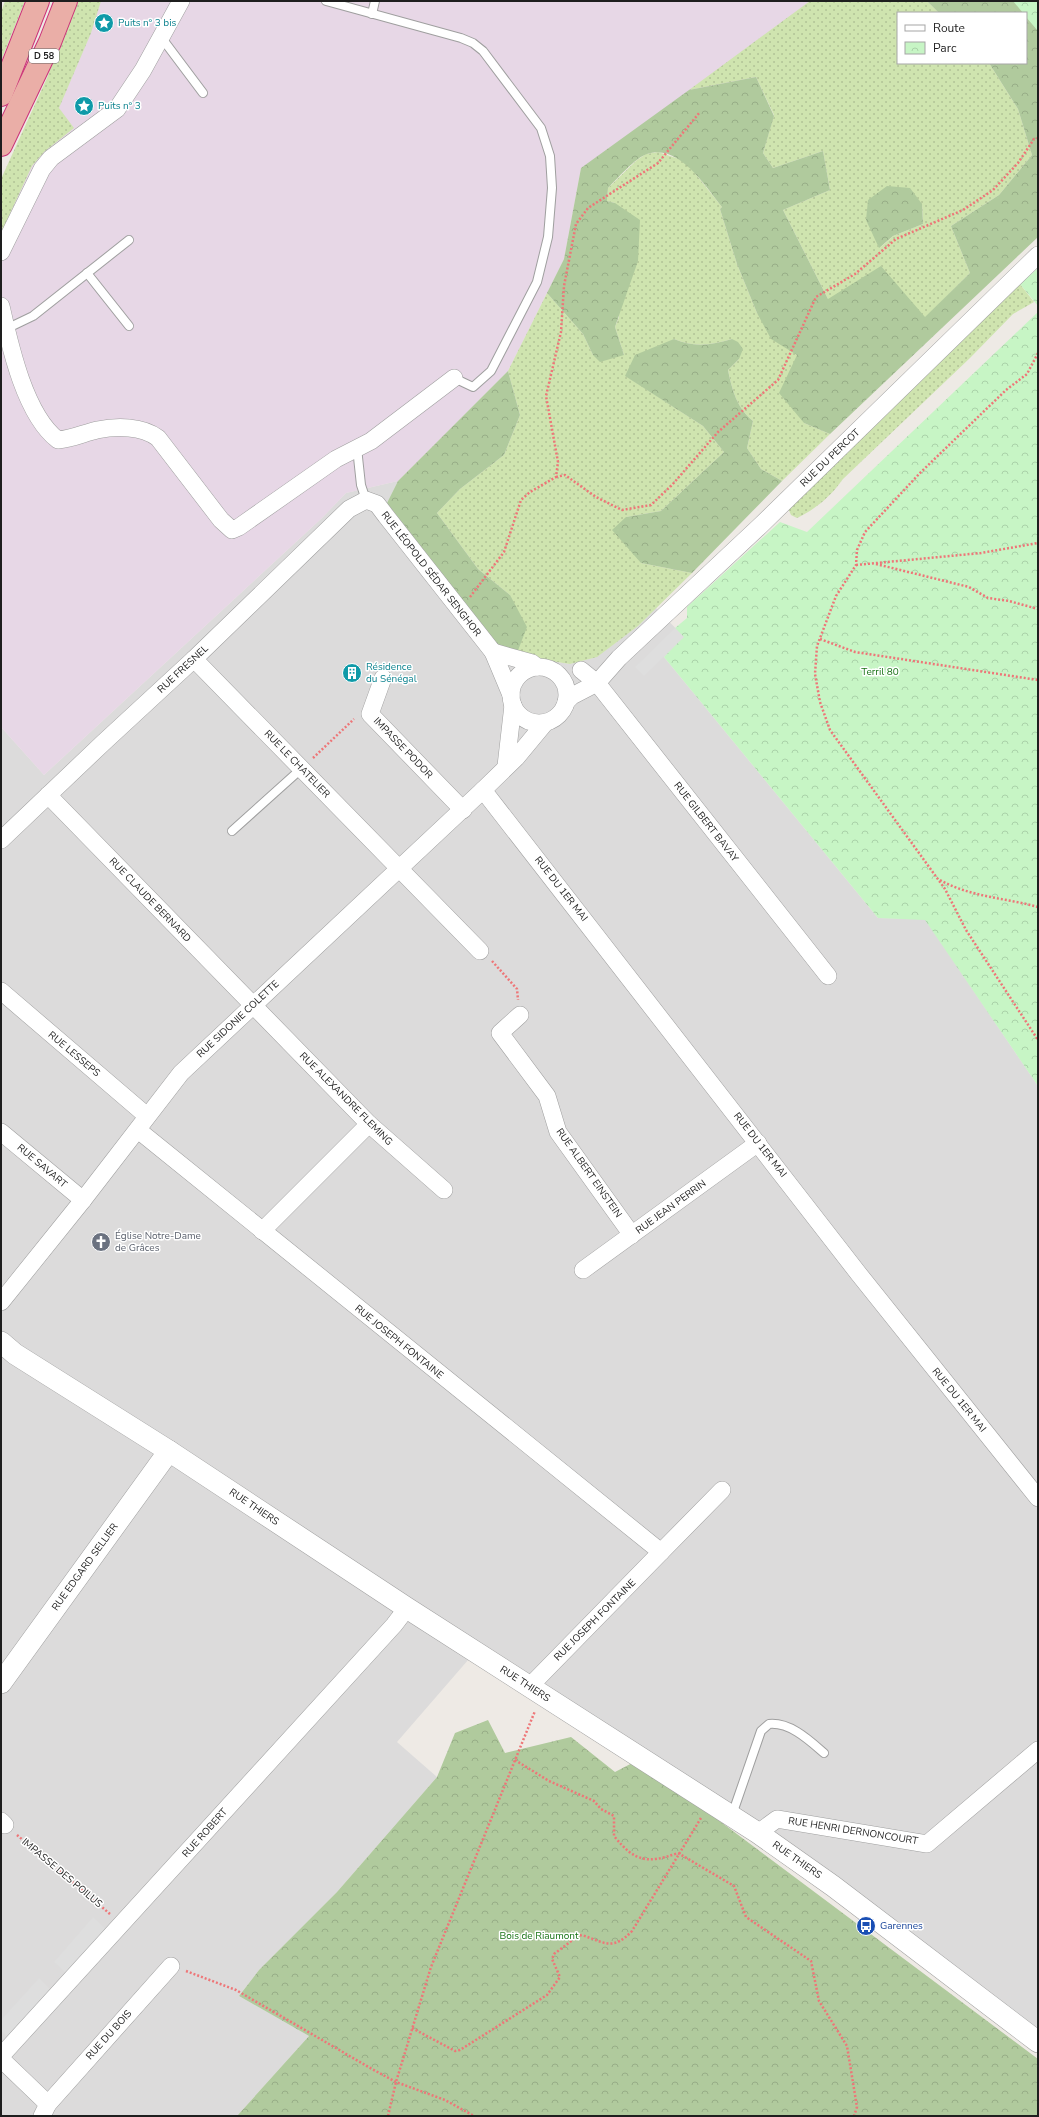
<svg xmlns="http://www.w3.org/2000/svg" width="1039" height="2117" viewBox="0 0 1039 2117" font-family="'Nunito Sans',sans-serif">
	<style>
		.residential { fill: #dcdbdb }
		.industrial { fill: #e7d7e6 }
		.grass { fill: url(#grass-dots); fill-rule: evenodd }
		.forest { fill: url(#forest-crowns) }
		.park { fill: url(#park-crowns) }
		.parking { fill: #dedede }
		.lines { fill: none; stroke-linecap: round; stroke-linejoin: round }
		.service-casing { stroke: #9f9f9f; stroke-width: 10 }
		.minor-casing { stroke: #9f9f9f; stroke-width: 18 }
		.tertiary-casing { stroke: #9f9f9f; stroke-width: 22 }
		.trunk-casing { stroke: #cb3379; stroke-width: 24 }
		.path { stroke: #ee7678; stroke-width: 2.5; stroke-dasharray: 2 2; stroke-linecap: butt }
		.service { stroke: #fff; stroke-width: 8 }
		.minor { stroke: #fff; stroke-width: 17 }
		.tertiary { stroke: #fff; stroke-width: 21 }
		.trunk { stroke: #eaaea7; stroke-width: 22 }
		.labels { text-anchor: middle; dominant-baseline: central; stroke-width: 3; stroke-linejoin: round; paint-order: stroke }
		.shield { fill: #fff; stroke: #626262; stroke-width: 1 }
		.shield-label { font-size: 9px; font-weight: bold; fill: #1e1e1e }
		.culture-label { font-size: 10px; fill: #0d838f; stroke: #fff; text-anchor: start }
		.street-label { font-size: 10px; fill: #1e1e1e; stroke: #fff }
		.park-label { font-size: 10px; fill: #187315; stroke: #fff }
		.worship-label { font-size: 10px; fill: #5b616d; stroke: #fff; text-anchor: start }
		.transit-label { font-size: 10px; fill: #164399; stroke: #fff; text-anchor: start }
	</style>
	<defs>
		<pattern id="grass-dots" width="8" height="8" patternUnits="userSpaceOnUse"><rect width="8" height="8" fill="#cfe4af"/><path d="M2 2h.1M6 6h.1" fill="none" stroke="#b1c396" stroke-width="1.8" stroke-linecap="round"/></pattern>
		<pattern id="forest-crowns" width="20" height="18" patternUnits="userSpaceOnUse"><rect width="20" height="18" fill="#b0ca9d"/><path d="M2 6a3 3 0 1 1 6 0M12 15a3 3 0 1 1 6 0" fill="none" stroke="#97ad87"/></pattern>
		<pattern id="park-crowns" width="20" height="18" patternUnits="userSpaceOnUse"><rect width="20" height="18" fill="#c7f5c5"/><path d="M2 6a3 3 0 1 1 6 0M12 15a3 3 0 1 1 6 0" fill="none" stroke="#aad2a9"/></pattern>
	</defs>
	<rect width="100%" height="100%" fill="#eeeae5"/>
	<polygon class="residential" points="398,481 387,503 537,659 570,664 596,657 638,626 656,608 684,637 664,657 878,918 925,919 1038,1086 1038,2031 475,1652 397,1742 437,1777 337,1892 259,1970 239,1996 309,2036 237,2116 1,2116 1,727 44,775 322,518 346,493"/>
	<polygon class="industrial" points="88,1 943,1 898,13 581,168 564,259 508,371 398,481 346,493 322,518 44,775 1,727 1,201"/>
	<g class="grass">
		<polygon points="5,1 25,1 1,61 1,12"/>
		<polygon points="75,1 101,1 91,33 59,108 74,128 44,152 32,166 1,233 1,179 47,78"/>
		<path d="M810,1H927L939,13H898V63H989L1018,109L1032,155L999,195L951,226L970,273L925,318L828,299L783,210L830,190L823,151L773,168L763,153L774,115L756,77L689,90ZM922,204L923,224L893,236L880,248Z"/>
		<path d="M658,152L679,159L690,167L722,207L720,209L737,264L757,313L797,355L804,423L830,434L782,481L761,469L747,448L753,421C737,408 732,390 728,370L739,359L732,339C712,345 694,348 674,339L626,376L703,426L724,452L661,511L626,517L641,563L692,573L638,626L597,657L570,664L537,659L517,653L510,595L478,569L437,513L460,489L504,455L520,415L508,371L547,293L583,334L593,355H624L615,327L619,317L615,203L607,201L608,188L637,160L646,154Z"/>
		<path d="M1020,284L1034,302L1013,314L970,358L843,479C831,496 816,509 797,518L791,515L788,508Z"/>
	</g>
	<g class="forest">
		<path d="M927,1H1038V237L830,434L804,423L779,393L797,355L771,339L757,313L737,264L720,209L722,207C705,186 679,143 647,154C635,158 617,179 608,188L607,201L615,203L640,220L638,261L615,327L624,355L600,362L593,355L583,334L547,293L564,259L581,168L689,90L756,77L774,116L763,153L773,168L823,151L830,190L783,210L828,299L881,266L925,317L970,273L951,226L999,195L1032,155L1018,109L989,63H1026V13H939Z"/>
		<polygon points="887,186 910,188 922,204 923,224 893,236 879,248 866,220 868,200"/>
		<path d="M674,339C694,348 712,345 732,339L738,342L743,349L739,359L728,370C732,390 737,408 753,421L747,448L761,469L782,481L692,573L641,563L612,530L626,517L661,511L724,452L703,426L625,376L635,355Z"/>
		<polygon points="508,371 520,415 504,455 460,489 437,513 478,569 510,595 527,627 517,653 498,648 387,503 398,481"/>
		<polygon points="488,1720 505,1753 571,1737 615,1772 638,1760 1038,2059 1038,2116 237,2116 309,2036 239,1996 259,1970 337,1892 437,1777 455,1733"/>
	</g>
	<g class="park">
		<polygon points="1013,1 1038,1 1038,31 1026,17 1026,13 1023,13"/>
		<polygon points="1038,268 1038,306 1020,284"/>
		<polygon points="1038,312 1038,1086 925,920 878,918 664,657 683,637 675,628 687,618 687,607 780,522 807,532"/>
	</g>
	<g class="parking">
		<polygon points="675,628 684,637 644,676 635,667"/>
		<polygon points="93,1917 112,1935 72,1979 54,1962"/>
		<polygon points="39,1978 57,1996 14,2043 1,2031 1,2020"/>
	</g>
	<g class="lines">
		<g class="service-casing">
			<g id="service">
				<polyline points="326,1 461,38 473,43 483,51 541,128 550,156 552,188 548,237 537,282 491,371 473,387 454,378"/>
				<polyline points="372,14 375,1"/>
				<polyline points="161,37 203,93"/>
				<polyline points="87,273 129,326"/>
				<polyline points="6,329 33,316 129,240"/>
				<polyline points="357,448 361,485 366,500"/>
				<polyline points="232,831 301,769"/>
				<path d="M732,1815L761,1731L769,1724C790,1722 809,1740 824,1753"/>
			</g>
		</g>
		<g class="minor-casing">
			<g id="minor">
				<polyline points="1,252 42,169 51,158 117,109 143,70 181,1"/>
				<path d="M1,306C10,346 25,415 58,440C72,439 84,433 97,430C117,426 142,426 158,438L221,520L232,530L239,527L336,459L371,441L454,378"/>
				<polyline points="493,652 532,663 537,667"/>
				<polyline points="194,659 480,951"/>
				<circle cx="539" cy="695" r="28"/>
				<polyline points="581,670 597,683 828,976"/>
				<polyline points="383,678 370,714 463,810"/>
				<polyline points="566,702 572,696 597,683 619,658 761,525 1038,255"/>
				<polyline points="506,766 513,705"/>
				<polyline points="483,790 858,1273 1038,1498"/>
				<polyline points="48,795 369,1124 444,1190"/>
				<polyline points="1,840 103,743 194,659 349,509 366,500 377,504 386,516 493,652 511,695"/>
				<polyline points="1,991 147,1116"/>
				<polyline points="520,1015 500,1033 547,1096 558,1132 632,1235"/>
				<polyline points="138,1130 661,1552 529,1687"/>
				<polyline points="1,1132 83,1200"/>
				<polyline points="262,1231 369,1124"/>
				<polyline points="583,1270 758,1143"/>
				<polyline points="1,1302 83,1200 181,1073 483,790 516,758 545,723"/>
				<polyline points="661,1552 722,1490"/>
				<polyline points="1,1821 5,1825"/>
				<polyline points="758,1833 777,1819 927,1844 1038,1750"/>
				<polyline points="1,2056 394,1625 407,1608"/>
				<polyline points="1,2059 48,2104"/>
				<polyline points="42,2116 48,2104 171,1966"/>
			</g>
		</g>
		<g class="tertiary-casing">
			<g id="tertiary">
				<polyline points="1,1342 15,1354 169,1451 407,1608 758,1833 833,1886 1038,2042"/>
				<polyline points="1,1683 169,1451"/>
			</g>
		</g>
		<g class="trunk-casing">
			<g id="trunk">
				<polyline points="1,95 38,1"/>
				<polyline points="1,145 50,42 66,1"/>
			</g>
		</g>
		<g class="path">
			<polyline points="1038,353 1027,374 1006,390 920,473 865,532 857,550 856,565 836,596 817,646 815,674 820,702 830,730 945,889 966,930 1038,1040"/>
			<polyline points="556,477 565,475 596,497 622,510 651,505 672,485 718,432 778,380 816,297 855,274 896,239 963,210 993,190 1018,163 1034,139 1038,138"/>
			<polyline points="876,564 969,587 988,598 1009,601 1038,609"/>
			<polyline points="856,565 981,553 1038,543"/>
			<polyline points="470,597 504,552 521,500 530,492 556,477 558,462 546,396 561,332 564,286 576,224 588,208 658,163 700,112"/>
			<polyline points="820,639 855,652 1038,680"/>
			<polyline points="313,758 354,719"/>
			<path d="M940,880C970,897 1006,898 1038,907"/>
			<polyline points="492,961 517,989 518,1000"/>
			<path d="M515,1760L549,1781L594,1801L601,1809L614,1816V1836C635,1862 647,1864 678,1853L734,1886L746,1917L811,1961L819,2001L847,2046L857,2107L854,2116"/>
			<polyline points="17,1835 110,1914"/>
			<polyline points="186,1971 236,1990 372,2069 396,2082 445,2100 474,2116"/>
			<path d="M412,2028L455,2051L460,2050L547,1995L560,1977L552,1959L554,1954L578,1936L582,1935C605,1943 613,1951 632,1931L701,1818"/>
			<polyline points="388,2116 396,2082 431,1967 535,1711"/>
		</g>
		<use href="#service" class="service"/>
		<use href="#minor" class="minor"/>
		<use href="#tertiary" class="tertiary"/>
		<use href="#trunk" class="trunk"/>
	</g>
	<defs>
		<g id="sight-disc" transform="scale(1)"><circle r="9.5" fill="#0f9aa8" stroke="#fff"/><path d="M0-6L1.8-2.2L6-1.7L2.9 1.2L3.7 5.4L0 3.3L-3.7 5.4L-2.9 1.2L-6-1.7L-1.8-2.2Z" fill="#fff"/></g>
		<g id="building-disc" transform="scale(1)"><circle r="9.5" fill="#0f9aa8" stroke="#fff"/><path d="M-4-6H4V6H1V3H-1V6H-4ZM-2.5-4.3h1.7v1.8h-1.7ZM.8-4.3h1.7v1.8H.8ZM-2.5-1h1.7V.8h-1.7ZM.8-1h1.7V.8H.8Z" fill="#fff"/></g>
		<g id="church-disc" transform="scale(1)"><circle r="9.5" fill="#6b7280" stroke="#fff"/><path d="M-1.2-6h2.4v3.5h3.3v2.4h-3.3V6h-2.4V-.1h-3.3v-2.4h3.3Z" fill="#fff"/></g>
		<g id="bus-disc" transform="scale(1)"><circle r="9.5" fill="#1a4fb4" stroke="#fff"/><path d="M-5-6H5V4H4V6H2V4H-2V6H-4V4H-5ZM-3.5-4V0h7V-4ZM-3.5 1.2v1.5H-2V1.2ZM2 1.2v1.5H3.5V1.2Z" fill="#fff"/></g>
	</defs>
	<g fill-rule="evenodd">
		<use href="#sight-disc" x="104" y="23"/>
		<use href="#sight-disc" x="84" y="106"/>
		<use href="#building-disc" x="352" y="673"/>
		<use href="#church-disc" x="101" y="1242"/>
		<use href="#bus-disc" x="866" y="1926"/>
	</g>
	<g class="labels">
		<rect class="shield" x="29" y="49" width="30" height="14" rx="3"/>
		<g class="shield-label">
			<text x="44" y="56">D 58</text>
		</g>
		<g class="culture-label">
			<text x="118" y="23">Puits n° 3 bis</text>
			<text x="98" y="106">Puits n° 3</text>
			<text x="366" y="667">Résidence<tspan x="366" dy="12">du Sénégal</tspan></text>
		</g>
		<g class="street-label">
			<text transform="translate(830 458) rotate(-44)">RUE DU PERCOT</text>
			<text transform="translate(431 574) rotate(52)">RUE LÉOPOLD SÉDAR SENGHOR</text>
			<text transform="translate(183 669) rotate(-43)">RUE FRESNEL</text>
			<text transform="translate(403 748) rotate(46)">IMPASSE PODOR</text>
			<text transform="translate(297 764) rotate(46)">RUE LE CHATELIER</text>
			<text transform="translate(706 822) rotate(52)">RUE GILBERT BAVAY</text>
			<text transform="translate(561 889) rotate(52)">RUE DU 1ER MAI</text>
			<text transform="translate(150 900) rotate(46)">RUE CLAUDE BERNARD</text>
			<text transform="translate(238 1019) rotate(-43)">RUE SIDONIE COLETTE</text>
			<text transform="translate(74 1054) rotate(40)">RUE LESSEPS</text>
			<text transform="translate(346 1099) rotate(45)">RUE ALEXANDRE FLEMING</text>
			<text transform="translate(760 1145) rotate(52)">RUE DU 1ER MAI</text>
			<text transform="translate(42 1166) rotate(40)">RUE SAVART</text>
			<text transform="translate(589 1173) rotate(55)">RUE ALBERT EINSTEIN</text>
			<text transform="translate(671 1207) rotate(-36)">RUE JEAN PERRIN</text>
			<text transform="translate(399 1342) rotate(39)">RUE JOSEPH FONTAINE</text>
			<text transform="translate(959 1400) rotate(51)">RUE DU 1ER MAI</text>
			<text transform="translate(254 1507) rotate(34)">RUE THIERS</text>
			<text transform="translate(85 1567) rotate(-54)">RUE EDGARD SELLIER</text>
			<text transform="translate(595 1620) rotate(-45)">RUE JOSEPH FONTAINE</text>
			<text transform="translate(525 1684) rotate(33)">RUE THIERS</text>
			<text transform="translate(853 1831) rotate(9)">RUE HENRI DERNONCOURT</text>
			<text transform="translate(205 1833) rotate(-48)">RUE ROBERT</text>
			<text transform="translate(797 1860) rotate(35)">RUE THIERS</text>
			<text transform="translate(62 1873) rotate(40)">IMPASSE DES POILUS</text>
			<text transform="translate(109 2035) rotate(-48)">RUE DU BOIS</text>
		</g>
		<g class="park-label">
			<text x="880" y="672">Terril 80</text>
			<text x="539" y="1936">Bois de Riaumont</text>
		</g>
		<g class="worship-label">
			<text x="115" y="1236">Église Notre-Dame<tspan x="115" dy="12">de Grâces</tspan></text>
		</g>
		<g class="transit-label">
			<text x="880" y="1926">Garennes</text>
		</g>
	</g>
	<rect width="1039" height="2117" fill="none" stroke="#1e1e1e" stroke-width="4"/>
	<rect x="897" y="12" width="130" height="52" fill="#ffffff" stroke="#a5a5a5"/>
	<rect x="905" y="25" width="20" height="6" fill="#ffffff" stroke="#a5a5a5"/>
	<text x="933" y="32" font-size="12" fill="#1e1e1e">Route</text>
	<rect x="905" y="42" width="20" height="12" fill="url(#park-crowns)" stroke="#a5a5a5"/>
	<text x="933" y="52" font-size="12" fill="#1e1e1e">Parc</text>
</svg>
